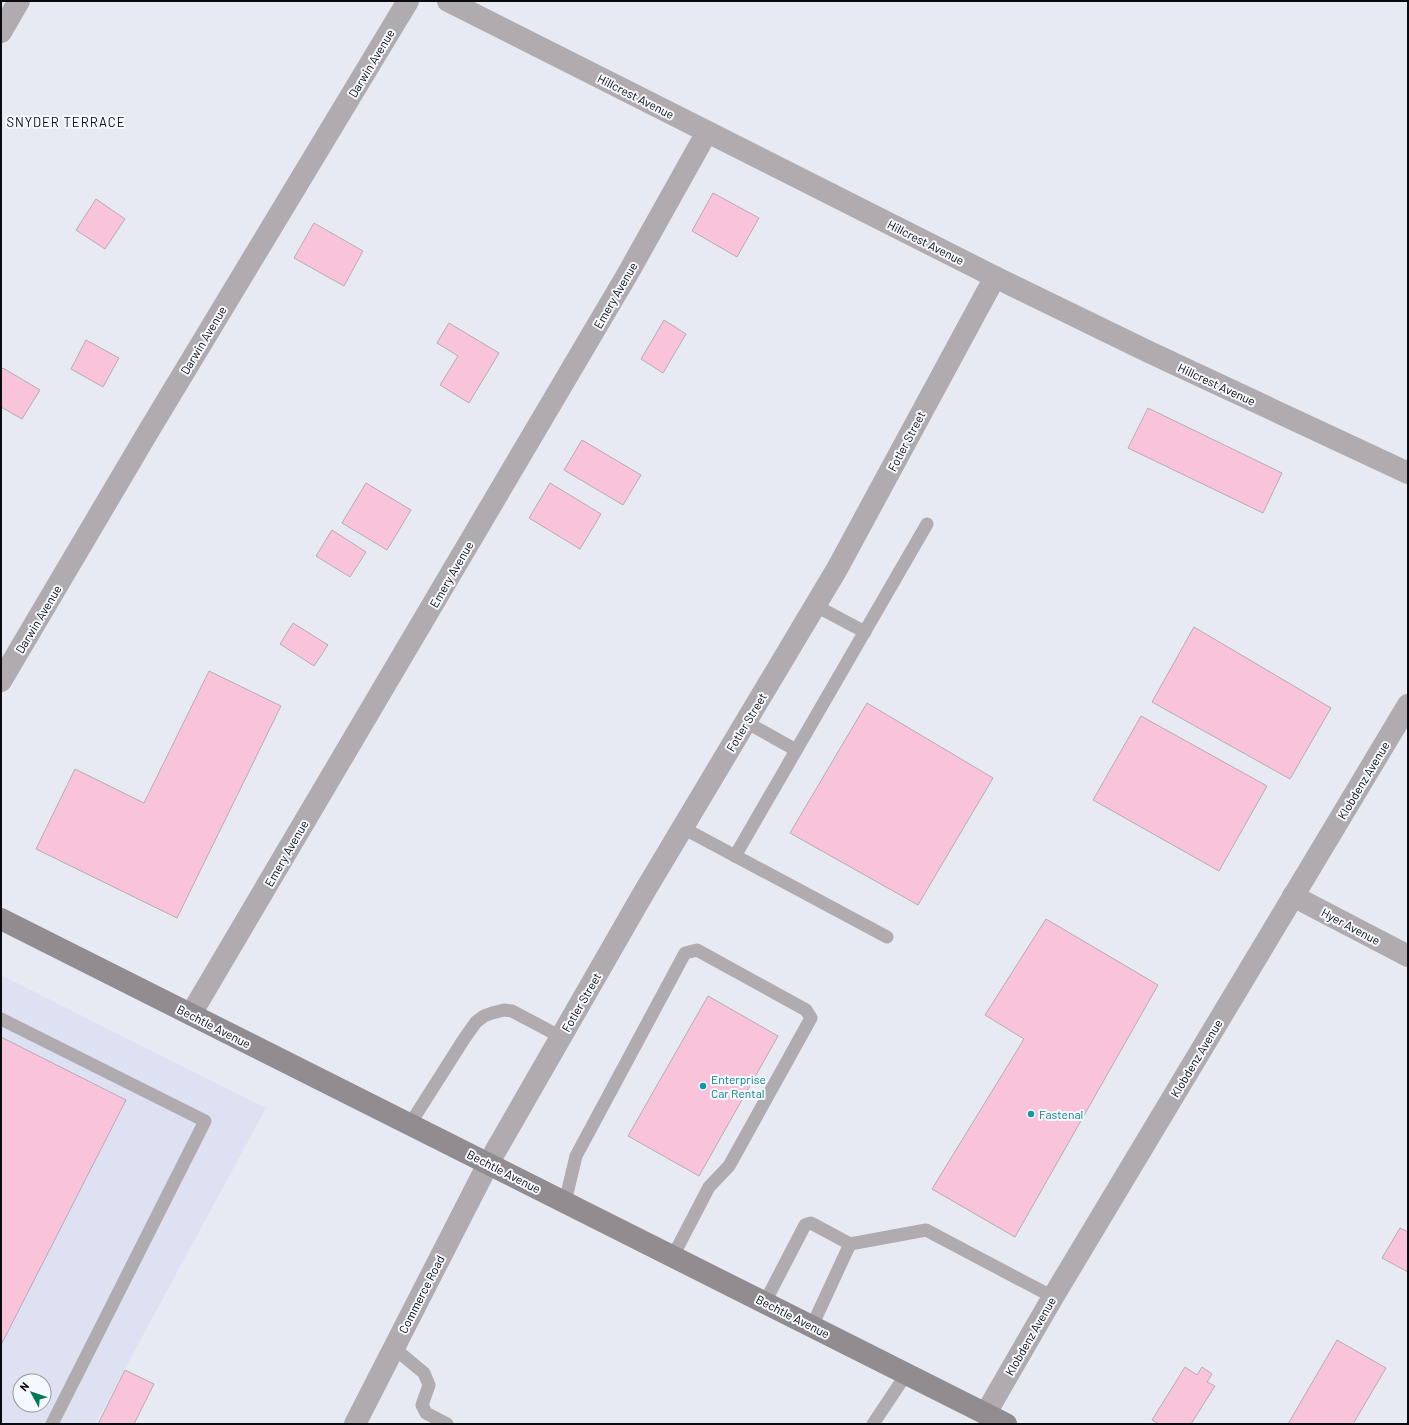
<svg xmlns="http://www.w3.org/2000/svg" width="1409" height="1425" viewBox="0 0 1409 1425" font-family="Barlow,sans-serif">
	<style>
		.built { fill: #dde1f2; fill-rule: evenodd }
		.building { fill: #f9c3da; stroke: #b6acb0 }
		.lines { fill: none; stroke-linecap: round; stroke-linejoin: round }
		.service { stroke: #afabae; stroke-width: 13 }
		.minor { stroke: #afabae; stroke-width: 22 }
		.secondary { stroke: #918c90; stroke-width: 22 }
		.culture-dot { fill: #0f9aa8; stroke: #f6f8ff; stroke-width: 1.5 }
		.labels { text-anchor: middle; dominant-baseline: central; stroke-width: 4; stroke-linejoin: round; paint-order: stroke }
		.street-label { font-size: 12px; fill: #0a0b0e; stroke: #f6f8ff }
		.culture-label { font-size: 12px; fill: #0d838f; stroke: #f6f8ff; text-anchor: start }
		.neighbourhood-label { font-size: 13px; letter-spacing: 1px; fill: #0a0b0e; stroke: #f6f8ff }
	</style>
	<rect width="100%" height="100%" fill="#e8eaf3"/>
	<path class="built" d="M1,975L266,1108L95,1424H1ZM20,1381H44V1405H20Z"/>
	<g class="building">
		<polygon points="713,193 759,218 737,257 692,231"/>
		<polygon points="96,199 125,219 105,249 76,230"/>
		<polygon points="314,223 363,251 344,286 294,258"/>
		<polygon points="664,320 686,334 663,373 641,359"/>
		<polygon points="449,323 499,353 469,403 440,385 458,356 437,343"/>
		<polygon points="86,340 119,358 103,387 71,369"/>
		<polygon points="3,368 40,390 22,419 1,407 1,370"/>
		<polygon points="1148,408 1282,473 1263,513 1128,448"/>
		<polygon points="582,440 641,475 623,505 564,470"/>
		<polygon points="366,483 411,510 387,550 342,523"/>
		<polygon points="550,483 601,514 580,549 529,518"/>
		<polygon points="332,530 366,552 350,577 316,556"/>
		<polygon points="293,623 328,645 314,666 280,644"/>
		<polygon points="1194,627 1331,708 1290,779 1152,702"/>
		<polygon points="209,671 281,706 177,918 36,849 75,769 144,803"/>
		<polygon points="867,703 993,778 918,905 790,833"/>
		<polygon points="1141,716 1267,786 1219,871 1093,800"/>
		<polygon points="1046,919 1158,985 1015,1237 932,1189 1024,1039 985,1015"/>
		<polygon points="708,996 778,1036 699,1176 628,1136"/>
		<polygon points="1,1037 126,1100 1,1345"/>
		<polygon points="1400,1228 1408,1232 1408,1272 1382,1258"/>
		<polygon points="1337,1340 1386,1368 1353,1424 1288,1424"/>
		<polygon points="1185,1367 1197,1375 1202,1367 1212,1374 1207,1382 1215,1386 1191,1424 1159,1424 1152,1420"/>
		<polygon points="125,1370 154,1384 134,1424 98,1424"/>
	</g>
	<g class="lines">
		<g class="service">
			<polyline points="816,606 865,632"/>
			<polyline points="746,722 796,750"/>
			<polyline points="683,828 887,937"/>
			<polyline points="735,856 927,524"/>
			<polyline points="1,1019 205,1121 52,1424"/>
			<polyline points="410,1124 464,1039 476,1022 484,1016 492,1013 504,1010 512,1011 561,1037"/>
			<polyline points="565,1202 576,1156 685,953 697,950 806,1010 811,1018 729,1166 709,1187 673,1256"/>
			<polyline points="850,1244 926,1230 1053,1297"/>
			<polyline points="765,1302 805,1225 811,1223 850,1244 812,1326"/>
			<polyline points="394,1348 424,1373 429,1385 422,1405 426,1413 447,1424"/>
			<polyline points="873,1424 907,1373"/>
		</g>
		<g class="minor">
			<polyline points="448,1 995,277 1149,352 1408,473"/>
			<polyline points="1,32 19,1"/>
			<polyline points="1,681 148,432 408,1"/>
			<polyline points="1293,896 1408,956"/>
			<polyline points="191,1014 627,275 707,132"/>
			<polyline points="986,1413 1053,1297 1408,705"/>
			<polyline points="355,1424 488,1164 643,894 837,569 995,277"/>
		</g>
		<polyline class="secondary" points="1,919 1006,1424"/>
	</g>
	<g class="culture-dot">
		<circle cx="703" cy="1086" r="4"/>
		<circle cx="1031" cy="1114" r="4"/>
	</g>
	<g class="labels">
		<g class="street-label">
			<text transform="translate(371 63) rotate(-59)">Darwin Avenue</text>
			<text transform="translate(636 96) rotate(27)">Hillcrest Avenue</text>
			<text transform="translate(926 242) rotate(27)">Hillcrest Avenue</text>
			<text transform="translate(615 295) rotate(-60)">Emery Avenue</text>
			<text transform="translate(203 340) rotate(-59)">Darwin Avenue</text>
			<text transform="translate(1217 384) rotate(25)">Hillcrest Avenue</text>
			<text transform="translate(906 441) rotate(-62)">Fotler Street</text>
			<text transform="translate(451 574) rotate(-60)">Emery Avenue</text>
			<text transform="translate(38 619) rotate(-59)">Darwin Avenue</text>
			<text transform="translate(746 722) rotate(-59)">Fotler Street</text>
			<text transform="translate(1363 780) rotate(-59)">Klobdenz Avenue</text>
			<text transform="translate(286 853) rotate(-60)">Emery Avenue</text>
			<text transform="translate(1351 926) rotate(28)">Hyer Avenue</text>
			<text transform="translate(581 1002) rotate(-60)">Fotler Street</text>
			<text transform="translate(214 1026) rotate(27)">Bechtle Avenue</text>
			<text transform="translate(1196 1058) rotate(-59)">Klobdenz Avenue</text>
			<text transform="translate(504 1171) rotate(27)">Bechtle Avenue</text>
			<text transform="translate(421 1294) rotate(-63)">Commerce Road</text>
			<text transform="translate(793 1316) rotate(27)">Bechtle Avenue</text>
			<text transform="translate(1030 1336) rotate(-60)">Klobdenz Avenue</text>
		</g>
		<g class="culture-label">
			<text x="711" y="1079">Enterprise<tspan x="711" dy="14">Car Rental</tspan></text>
			<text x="1039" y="1114">Fastenal</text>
		</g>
		<g class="neighbourhood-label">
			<text x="66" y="122">SNYDER TERRACE</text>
		</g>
	</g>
	<rect width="1409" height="1425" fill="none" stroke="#0a0b0e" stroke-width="4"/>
	<g transform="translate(32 1393) rotate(310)"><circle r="19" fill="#f6f8ff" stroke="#98999f"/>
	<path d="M0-3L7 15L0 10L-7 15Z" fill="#007754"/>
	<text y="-6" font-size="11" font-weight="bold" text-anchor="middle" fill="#0a0b0e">N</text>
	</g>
</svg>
